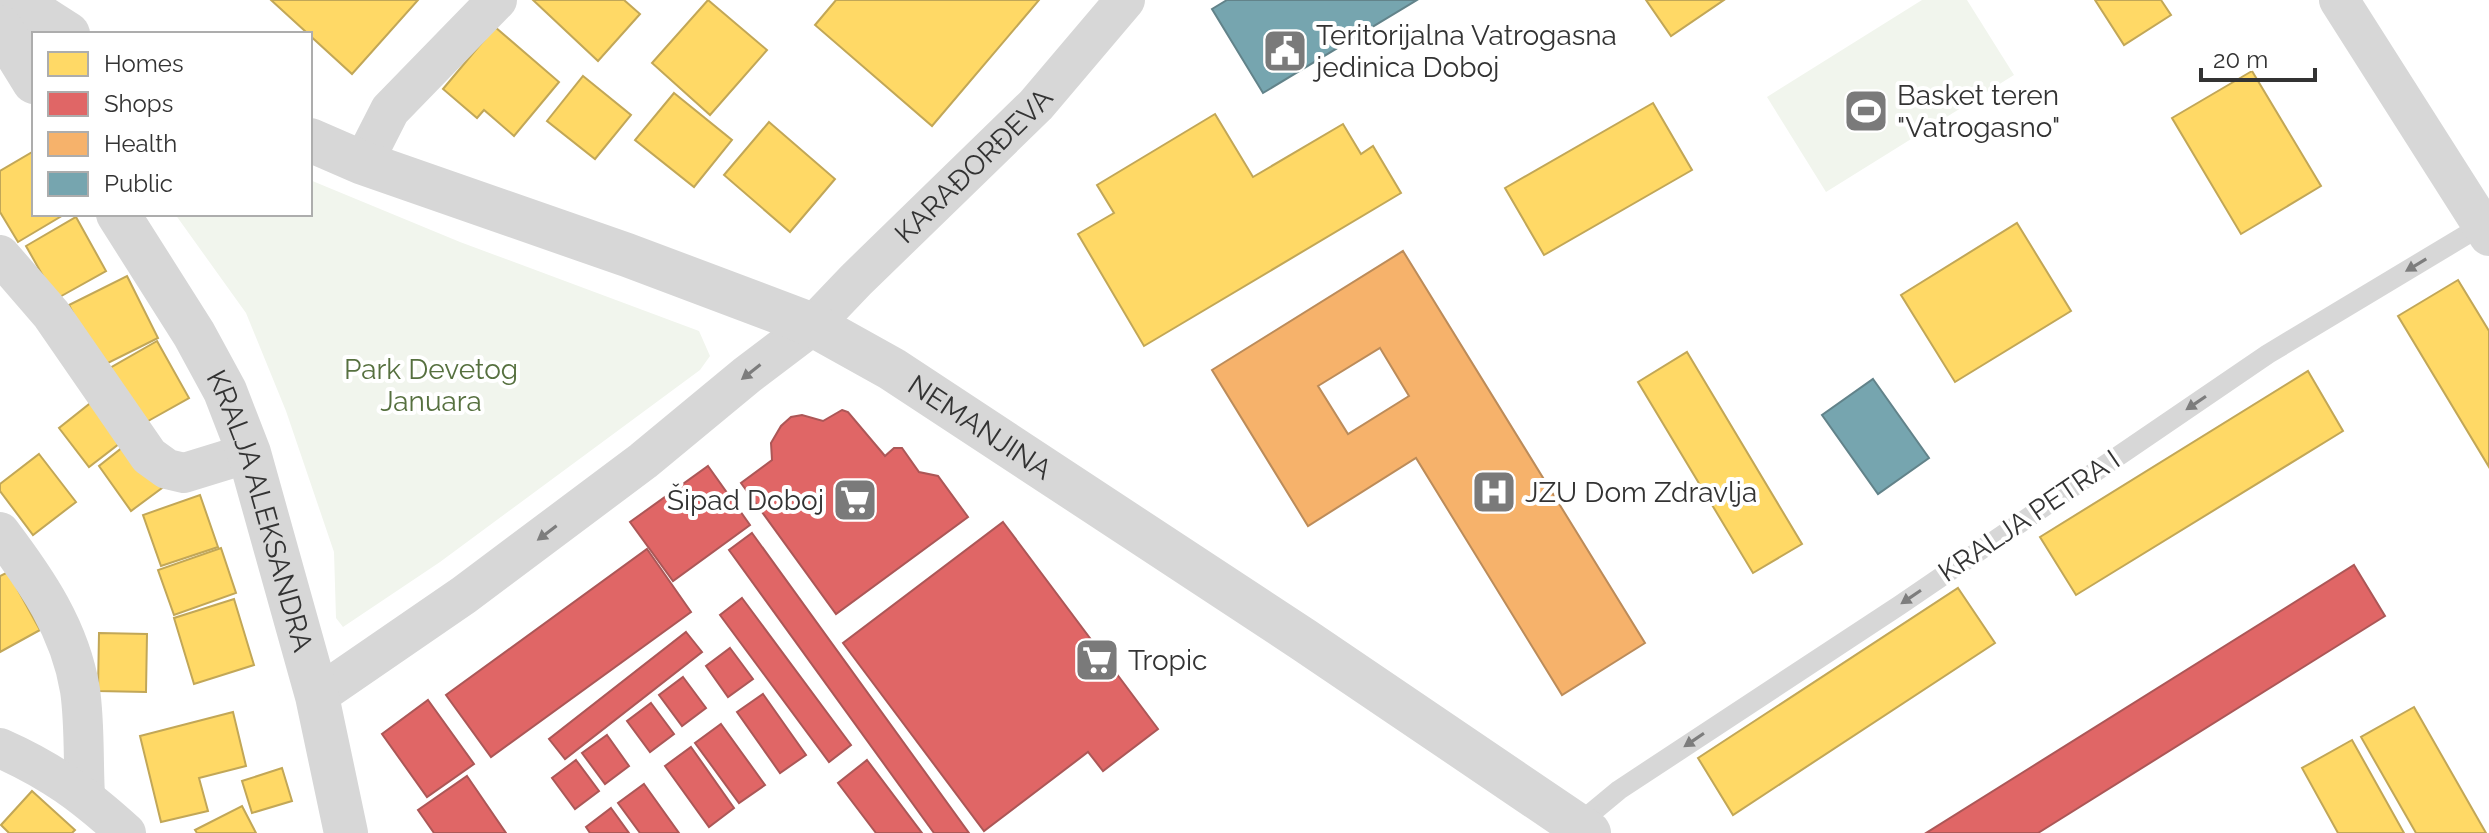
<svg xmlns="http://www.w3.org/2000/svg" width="2489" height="833" viewBox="0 0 2489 833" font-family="Raleway,sans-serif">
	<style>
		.green { fill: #f1f5ed }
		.homes { fill: #ffd966; stroke: #c2a757; stroke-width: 2 }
		.shops { fill: #e06666; stroke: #ac5757; stroke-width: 2 }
		.health { fill: #f6b26b; stroke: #bc8c5a; stroke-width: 2; fill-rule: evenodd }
		.public { fill: #76a5af; stroke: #62838a; stroke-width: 2 }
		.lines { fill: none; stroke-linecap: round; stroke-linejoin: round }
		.service { stroke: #d7d7d7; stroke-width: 20 }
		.minor { stroke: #d7d7d7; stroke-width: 40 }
		.tertiary { stroke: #d7d7d7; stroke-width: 44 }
		.oneway { fill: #7d7d7d }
		.labels { text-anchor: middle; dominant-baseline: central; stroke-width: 8; stroke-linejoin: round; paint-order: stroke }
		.poi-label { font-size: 28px; fill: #333; stroke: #fff; text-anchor: start }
		.street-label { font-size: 28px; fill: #333; stroke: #fff }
		.park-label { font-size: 28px; fill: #56703f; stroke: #fff }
	</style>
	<rect width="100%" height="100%" fill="#fff"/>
	<g class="green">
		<polygon points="1922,0 1967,0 2014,75 1826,192 1767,97"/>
		<polygon points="310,180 460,242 699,331 710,356 700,370 440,562 343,627 336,618 334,552 286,411 246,313 175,214 310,214"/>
	</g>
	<g class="homes">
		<polygon points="271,0 418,0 352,74"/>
		<polygon points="533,0 624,0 640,14 598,61"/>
		<polygon points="708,0 767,50 710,115 652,63"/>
		<polygon points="836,0 1039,0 932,126 815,25"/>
		<polygon points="1646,0 1724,0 1671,36"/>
		<polygon points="2095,0 2161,0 2171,15 2124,45"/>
		<polygon points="495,27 559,82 514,136 484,110 477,118 443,89"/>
		<polygon points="2252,71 2321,186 2241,234 2172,118"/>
		<polygon points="583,76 631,115 595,159 547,121"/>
		<polygon points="674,93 732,140 694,187 635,140"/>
		<polygon points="1653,103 1692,170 1544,255 1505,188"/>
		<polygon points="1215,114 1253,177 1343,124 1361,154 1373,146 1401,193 1144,346 1078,234 1114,213 1097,185"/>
		<polygon points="769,122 835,179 790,232 724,175"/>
		<polygon points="34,151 34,214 65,214 18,242 0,212 0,171"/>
		<polygon points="76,217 106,271 56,299 26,246"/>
		<polygon points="2017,223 2071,311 1955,382 1901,295"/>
		<polygon points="127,276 158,338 100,367 69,305"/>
		<polygon points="2458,280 2489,331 2489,467 2398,316"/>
		<polygon points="157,341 189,398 141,425 110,368"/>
		<polygon points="1687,352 1802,544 1753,573 1638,382"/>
		<polygon points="2308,371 2343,431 2076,595 2040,537"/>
		<polygon points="93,401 124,440 89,467 59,428"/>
		<polygon points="128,443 162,488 131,511 99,466"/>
		<polygon points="39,454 76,502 33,535 0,491 0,484"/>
		<polygon points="200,495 218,547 161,566 143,515"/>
		<polygon points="221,548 236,593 174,615 158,570"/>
		<polygon points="8,572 40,630 0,652 0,576"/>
		<polygon points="1958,588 1995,643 1733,815 1698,758"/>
		<polygon points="234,599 254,665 194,684 174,618"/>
		<polygon points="99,633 147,634 146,692 98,691"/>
		<polygon points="2414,707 2486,833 2416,833 2361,737"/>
		<polygon points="233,712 246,766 199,778 208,811 161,822 140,736"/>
		<polygon points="2352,740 2404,833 2338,833 2302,768"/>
		<polygon points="282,768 292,801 252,813 242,781"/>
		<polygon points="32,791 75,830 72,833 9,833 1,825"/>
		<polygon points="242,806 256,833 197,833 195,830"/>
	</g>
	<g class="shops">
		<polygon points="842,410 848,412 885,456 894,448 902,448 919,472 938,476 968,517 836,614 741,483 772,460 771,443 781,426 791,417 802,415 823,421"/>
		<polygon points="708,466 750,525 673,581 630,522"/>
		<polygon points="1003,522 1158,729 1103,771 1088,752 984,831 843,643"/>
		<polygon points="752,533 969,833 934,833 729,550"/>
		<polygon points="647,549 691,612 491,757 446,695"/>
		<polygon points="2354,565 2385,616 2038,833 1926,833"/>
		<polygon points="742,598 851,745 829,762 720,615"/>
		<polygon points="686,632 702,652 565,759 549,739"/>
		<polygon points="730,648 753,679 728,697 706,666"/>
		<polygon points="683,677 706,708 682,726 659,695"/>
		<polygon points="763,694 806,755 780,773 737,712"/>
		<polygon points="428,700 474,764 427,797 382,734"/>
		<polygon points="651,703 674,734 650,752 627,721"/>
		<polygon points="721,724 765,785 739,803 695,743"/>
		<polygon points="607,735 629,766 605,784 582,753"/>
		<polygon points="691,747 734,808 709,827 665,766"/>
		<polygon points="576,760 599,791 575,809 552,778"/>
		<polygon points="867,760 922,833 876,833 838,783"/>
		<polygon points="467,776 506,833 434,833 418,810"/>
		<polygon points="644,784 679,833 640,833 618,803"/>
		<polygon points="611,808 629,833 590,833 586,827"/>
	</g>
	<path class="health" d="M1403,251L1645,643L1562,695L1416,458L1308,526L1212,370ZM1380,348L1409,396L1348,434L1318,386Z"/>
	<g class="public">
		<polygon points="1227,0 1417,0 1263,93 1212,9"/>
		<polygon points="1873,379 1929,458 1878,494 1822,415"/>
	</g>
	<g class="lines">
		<polyline class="service" points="1578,824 1619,790 1900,605 2268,354 2486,223"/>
		<g class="minor">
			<polyline points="2339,0 2489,236"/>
			<polyline points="363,163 390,110 497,0"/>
			<polyline points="0,255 51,314 149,456 167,469 184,473 249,453"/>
			<path d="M0,532C37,581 70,629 80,690C85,725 83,761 85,796"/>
			<path id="s1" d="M317,696L464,595L643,461L747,375L813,325L856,280L1036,105L1125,0"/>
			<path d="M0,748C52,771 84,795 126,833"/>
		</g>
		<g class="tertiary">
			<polyline points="15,0 68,34"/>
			<polyline points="0,27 34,82"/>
			<path id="s2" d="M310,140L363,163L627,255L813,325L892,369L1304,640L1589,833"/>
			<path id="s3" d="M118,214L194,334L225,391L249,453L317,696L346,833"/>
		</g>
	</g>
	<defs><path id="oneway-solid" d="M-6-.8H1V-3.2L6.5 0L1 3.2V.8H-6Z" transform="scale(2)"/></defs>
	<g class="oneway">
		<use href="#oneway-solid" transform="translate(2416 265) rotate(149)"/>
		<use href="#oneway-solid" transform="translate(751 372) rotate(142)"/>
		<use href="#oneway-solid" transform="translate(2196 403) rotate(146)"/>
		<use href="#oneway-solid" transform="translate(547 533) rotate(143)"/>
		<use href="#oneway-solid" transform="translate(1911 597) rotate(146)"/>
		<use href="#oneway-solid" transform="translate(1694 740) rotate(146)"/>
	</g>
	<defs>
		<g id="civic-square" transform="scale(2.3)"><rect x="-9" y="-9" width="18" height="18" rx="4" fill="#7a7a7a" stroke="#fff"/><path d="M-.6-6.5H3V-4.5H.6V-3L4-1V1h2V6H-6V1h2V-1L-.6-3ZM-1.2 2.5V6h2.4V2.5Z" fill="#fff"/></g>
		<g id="stadium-square" transform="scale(2.3)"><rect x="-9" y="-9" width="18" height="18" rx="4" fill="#7a7a7a" stroke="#fff"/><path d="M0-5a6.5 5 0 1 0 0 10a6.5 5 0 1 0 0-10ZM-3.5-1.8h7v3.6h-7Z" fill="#fff"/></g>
		<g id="hospital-square" transform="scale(2.3)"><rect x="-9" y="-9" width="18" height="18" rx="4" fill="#7a7a7a" stroke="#fff"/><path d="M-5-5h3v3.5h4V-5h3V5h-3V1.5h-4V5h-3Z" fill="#fff"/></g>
		<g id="supermarket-square" transform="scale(2.3)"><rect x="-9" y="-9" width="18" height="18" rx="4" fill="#7a7a7a" stroke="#fff"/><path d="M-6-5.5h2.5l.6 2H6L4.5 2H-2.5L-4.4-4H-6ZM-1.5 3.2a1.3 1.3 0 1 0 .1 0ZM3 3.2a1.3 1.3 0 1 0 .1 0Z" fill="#fff"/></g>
	</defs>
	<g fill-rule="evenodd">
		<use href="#civic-square" x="1285" y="51"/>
		<use href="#stadium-square" x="1866" y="111"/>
		<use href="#hospital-square" x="1494" y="492"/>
		<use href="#supermarket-square" x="855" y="500"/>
		<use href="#supermarket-square" x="1097" y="660"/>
	</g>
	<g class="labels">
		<g class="poi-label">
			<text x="1316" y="35">Teritorijalna Vatrogasna<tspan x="1316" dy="32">jedinica Doboj</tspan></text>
			<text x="1897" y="95">Basket teren<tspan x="1897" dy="32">"Vatrogasno"</tspan></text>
			<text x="1525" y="492">JZU Dom Zdravlja</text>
			<text x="824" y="500" text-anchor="end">Šipad Doboj</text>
			<text x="1128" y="660">Tropic</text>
		</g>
		<g class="street-label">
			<text stroke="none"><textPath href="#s1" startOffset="846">KARAĐORĐEVA</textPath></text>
			<text stroke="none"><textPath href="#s2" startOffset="732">NEMANJINA</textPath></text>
			<text stroke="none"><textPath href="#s3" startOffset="332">KRALJA ALEKSANDRA</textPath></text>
			<text transform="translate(2029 516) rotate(-34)">KRALJA PETRA I</text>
		</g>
		<g class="park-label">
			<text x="431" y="369">Park Devetog<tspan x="431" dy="32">Januara</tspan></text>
		</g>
	</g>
	<rect x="32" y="32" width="280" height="184" fill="#ffffff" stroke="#adadad" stroke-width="2"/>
	<rect x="48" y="52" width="40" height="24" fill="#ffd966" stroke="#adadad" stroke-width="2"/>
	<text x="104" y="72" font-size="24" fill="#333333">Homes</text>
	<rect x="48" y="92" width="40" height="24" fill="#e06666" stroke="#adadad" stroke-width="2"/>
	<text x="104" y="112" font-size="24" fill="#333333">Shops</text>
	<rect x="48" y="132" width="40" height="24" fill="#f6b26b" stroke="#adadad" stroke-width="2"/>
	<text x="104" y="152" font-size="24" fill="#333333">Health</text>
	<rect x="48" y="172" width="40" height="24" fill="#76a5af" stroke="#adadad" stroke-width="2"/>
	<text x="104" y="192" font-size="24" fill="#333333">Public</text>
	<path d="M2201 68v12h114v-12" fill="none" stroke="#333333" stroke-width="4"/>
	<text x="2213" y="68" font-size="24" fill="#333333" stroke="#ffffff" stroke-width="6" paint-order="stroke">20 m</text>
</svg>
